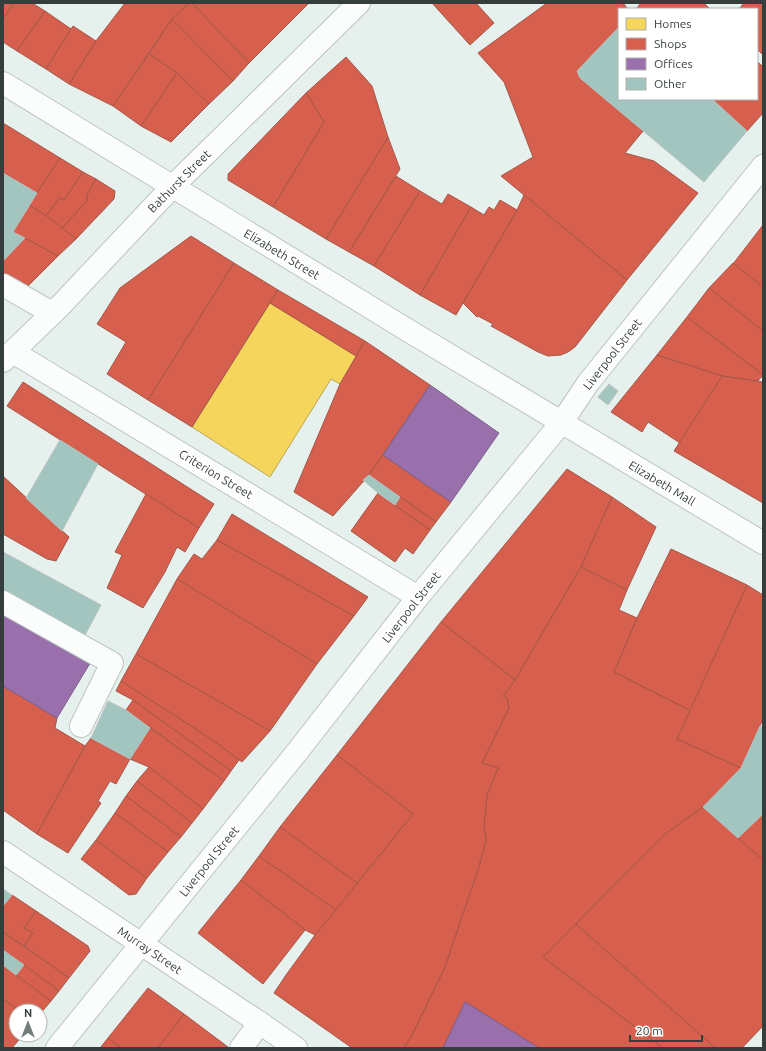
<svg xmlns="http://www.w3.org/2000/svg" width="766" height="1051" viewBox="0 0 766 1051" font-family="Ubuntu,sans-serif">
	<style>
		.homes { fill: #f6d55c; stroke: #bca853 }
		.shops { fill: #d6604d; stroke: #a65648 }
		.offices { fill: #9970ab; stroke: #7b618a }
		.building { fill: #a2c5c0; stroke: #bbc3c1 }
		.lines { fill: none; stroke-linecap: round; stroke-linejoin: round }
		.minor-casing { stroke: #bcc4c2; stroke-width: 24 }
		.major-casing { stroke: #bcc4c2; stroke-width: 24 }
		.minor { stroke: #fbfdfc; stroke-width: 22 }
		.major { stroke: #fbfdfc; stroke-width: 22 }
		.labels { text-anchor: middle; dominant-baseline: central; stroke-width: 4; stroke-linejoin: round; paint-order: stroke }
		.street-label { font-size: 12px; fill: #363e3d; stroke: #fff }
	</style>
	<rect width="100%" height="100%" fill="#e6f1ee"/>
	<polygon class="homes" points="270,303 356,356 340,384 331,379 270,477 192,427"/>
	<g class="shops">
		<polygon points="3,3 14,3 3,19"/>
		<polygon points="14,3 32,3 45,11 17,51 3,42 3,19"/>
		<polygon points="125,3 189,3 172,19 113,106 69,84 96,41"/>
		<polygon points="189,3 192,3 249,63 233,81 172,19"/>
		<polygon points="192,3 309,3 249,63"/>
		<polygon points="432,3 476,3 494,23 470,45"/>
		<polygon points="547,3 623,3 628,9 619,9 619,27 577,71 580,78 643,131 625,153 654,161 698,193 627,280 501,176 533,157 504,82 478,53"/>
		<polygon points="641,3 704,3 710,9 636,9"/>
		<polygon points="744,3 763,3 763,55 757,49 757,30 759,28 757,26 757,9 739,9"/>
		<polygon points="45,11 71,29 46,69 17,51"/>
		<polygon points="172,19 233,81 209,104 177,73 149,54"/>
		<polygon points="73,26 96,41 69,84 46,69"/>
		<polygon points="149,54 177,73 141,126 113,106"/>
		<polygon points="346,57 372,86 388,137 326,239 273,207 324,122 306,93"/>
		<polygon points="757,61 763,67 763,113 747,131 712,99 757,99"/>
		<polygon points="177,73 209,104 171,142 141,126"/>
		<polygon points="306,93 324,122 273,207 228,180 228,174"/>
		<polygon points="3,123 60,158 37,193 3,173"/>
		<polygon points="388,137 400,169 349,252 326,239"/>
		<polygon points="60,158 83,172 64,200 59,198 46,216 29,205"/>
		<polygon points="83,172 96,179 87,195 87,201 62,228 46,216 59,198 64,200"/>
		<polygon points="396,176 420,191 374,266 349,252"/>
		<polygon points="96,179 115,191 114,199 76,239 62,228 87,201 87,195"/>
		<polygon points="420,191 442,204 448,194 471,207 420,295 374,266"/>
		<polygon points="524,195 627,280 575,347 568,352 561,355 548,356 538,352 491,326 493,324 478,316 477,317 463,303 517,210"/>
		<polygon points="500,200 517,210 456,315 420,295 471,207 484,215 489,207 494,210"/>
		<polygon points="29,205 50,218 76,239 58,256 13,232"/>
		<polygon points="763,225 763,287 733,264"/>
		<polygon points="191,236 234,263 148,400 107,374 126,342 97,324 120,288"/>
		<polygon points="25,238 58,256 26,288 3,275 3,261"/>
		<polygon points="234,263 278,290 192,427 148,400"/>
		<polygon points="733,263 763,287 763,331 709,288"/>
		<polygon points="709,288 763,331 763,375 687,317"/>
		<polygon points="278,290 365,341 356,356 270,303"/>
		<polygon points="687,317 763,375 758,381 722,376 657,355"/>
		<polygon points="365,341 430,385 369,475 333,516 294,492 340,384"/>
		<polygon points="657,355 722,376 680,443 648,422 642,432 611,412"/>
		<polygon points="722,376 763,382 763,503 674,451"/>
		<polygon points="23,382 214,504 199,528 7,406"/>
		<polygon points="383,455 451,502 436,522 369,475"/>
		<polygon points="567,469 612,497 581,567 515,680 441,622"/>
		<polygon points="3,476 46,516 69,537 56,561 47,559 3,534"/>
		<polygon points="378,493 430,530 413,554 405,548 395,562 351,531"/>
		<polygon points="146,494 199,528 185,552 177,547 165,572 143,608 107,588 122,555 115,552"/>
		<polygon points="400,497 436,522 430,530 395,505"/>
		<polygon points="612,497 656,527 627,590 581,567"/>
		<polygon points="232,514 368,597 354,616 217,540"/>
		<polygon points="217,540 354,616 317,664 177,579 194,554 202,559"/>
		<polygon points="671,549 747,585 691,711 614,672 637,618"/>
		<polygon points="581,567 627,590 619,610 637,618 614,672 691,711 677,739 741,768 703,807 665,834 543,957 663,1048 539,1048 465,1002 443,1048 404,1048 412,1035 445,967 479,866 486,841 484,826 487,795 498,768 482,763 509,708 507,698 503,696 515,680"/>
		<polygon points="177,579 317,664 270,731 136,654"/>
		<polygon points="747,585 763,595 763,719 741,768 677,739"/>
		<polygon points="441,622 515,680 503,696 507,698 509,708 482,763 498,768 487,795 484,826 486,841 479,866 445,967 412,1035 404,1048 352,1048 274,993 286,975 315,935 413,814 337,755"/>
		<polygon points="136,654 270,731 242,762 208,737 121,681"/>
		<polygon points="121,681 208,737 239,760 231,771 133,700 116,691"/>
		<polygon points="3,686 57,718 55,728 85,746 37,834 3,810"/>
		<polygon points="133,700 231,771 224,781 126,710"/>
		<polygon points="150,728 224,781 203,809 149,767 130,759"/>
		<polygon points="91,738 130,759 116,784 110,781 98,801 101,803 68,853 37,834 85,746"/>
		<polygon points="337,755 413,814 357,883 280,827"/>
		<polygon points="149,767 203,809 192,823 137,781"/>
		<polygon points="137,781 192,823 181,837 126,796"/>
		<polygon points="126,796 181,837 168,852 115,813"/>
		<polygon points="703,807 763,860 763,1026 742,1048 715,1048 576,924 665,834"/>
		<polygon points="115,813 168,852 147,878 96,840"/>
		<polygon points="763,814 763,860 738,838"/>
		<polygon points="280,827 357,883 336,910 259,856"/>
		<polygon points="96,840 147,878 136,894 129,895 81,859"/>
		<polygon points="259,856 336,910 315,935 305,930 241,880"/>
		<polygon points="241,880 305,930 263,984 198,933"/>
		<polygon points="12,895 36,911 24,928 33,933 24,946 3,932 3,906"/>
		<polygon points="36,911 88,946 90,951 69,978 24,946 33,933 24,928"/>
		<polygon points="576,924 715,1048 663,1048 543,957"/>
		<polygon points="3,932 69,978 59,991 3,950"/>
		<polygon points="3,965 51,1001 40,1014 40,1011 20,1011 3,999"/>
		<polygon points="24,965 59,991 51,1001 16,975"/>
		<polygon points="148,988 184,1014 158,1048 121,1048 108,1038"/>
		<polygon points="3,999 20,1011 16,1011 16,1035 23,1035 12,1048 3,1048"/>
		<polygon points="184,1014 228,1047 227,1048 158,1048"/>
		<polygon points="108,1038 121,1048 100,1048"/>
	</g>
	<g class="offices">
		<polygon points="430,385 499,433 451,502 383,455"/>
		<polygon points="3,608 92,660 57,718 3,686"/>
		<polygon points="465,1002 539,1048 443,1048"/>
	</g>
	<g class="building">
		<polygon points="619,27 619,99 712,99 747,131 704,182 580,78 577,71"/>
		<polygon points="3,173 37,193 13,232 3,227"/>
		<polygon points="3,227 25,238 3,261"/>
		<polygon points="609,384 618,391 608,405 598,397"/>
		<polygon points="60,440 98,464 62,531 26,498"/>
		<polygon points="369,475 400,497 395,505 378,493 363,480"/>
		<polygon points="3,552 101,605 84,637 3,594"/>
		<polygon points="108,701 126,710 150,728 130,759 91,738"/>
		<polygon points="760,726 763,728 763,814 738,838 703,807 741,768"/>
		<polygon points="3,889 12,895 3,906"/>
		<polygon points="3,950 24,965 16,975 3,965"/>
	</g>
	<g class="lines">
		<g class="minor-casing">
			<g id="minor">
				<polyline points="3,83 414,334 763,543"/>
				<polyline points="3,285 52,313"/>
				<polyline points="13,352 418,597"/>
				<polyline points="3,361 60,306 172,187 359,3"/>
				<polyline points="3,602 112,663 81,726"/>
				<polyline points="241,1048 260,1023"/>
			</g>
		</g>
		<g class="major-casing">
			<g id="major">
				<polyline points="3,852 260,1023 296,1048"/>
				<polyline points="57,1048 297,752 418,597 562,422 588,383 763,166"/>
			</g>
		</g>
		<use href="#minor" class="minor"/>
		<use href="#major" class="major"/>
	</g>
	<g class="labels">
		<g class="street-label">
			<text transform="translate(179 181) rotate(-45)">Bathurst Street</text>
			<text transform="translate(282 254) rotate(31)">Elizabeth Street</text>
			<text transform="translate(612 354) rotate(-52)">Liverpool Street</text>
			<text transform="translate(216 474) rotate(31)">Criterion Street</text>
			<text transform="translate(662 483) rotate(31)">Elizabeth Mall</text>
			<text transform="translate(411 607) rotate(-52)">Liverpool Street</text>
			<text transform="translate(209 861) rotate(-51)">Liverpool Street</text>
			<text transform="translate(150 950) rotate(34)">Murray Street</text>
		</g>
	</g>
	<rect width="766" height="1051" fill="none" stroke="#363e3d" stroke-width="8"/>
	<rect x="618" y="8" width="140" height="92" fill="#ffffff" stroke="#afb2b1"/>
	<rect x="626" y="18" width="20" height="12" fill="#f6d55c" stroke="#afb2b1"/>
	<text x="654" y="28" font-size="12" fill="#363e3d">Homes</text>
	<rect x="626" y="38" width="20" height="12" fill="#d6604d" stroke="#afb2b1"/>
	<text x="654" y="48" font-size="12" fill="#363e3d">Shops</text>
	<rect x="626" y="58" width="20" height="12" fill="#9970ab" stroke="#afb2b1"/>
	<text x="654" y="68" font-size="12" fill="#363e3d">Offices</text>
	<rect x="626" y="78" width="20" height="12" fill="#a2c5c0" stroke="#afb2b1"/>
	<text x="654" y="88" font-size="12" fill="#363e3d">Other</text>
	<g transform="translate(28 1023)"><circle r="19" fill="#ffffff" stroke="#afb2b1"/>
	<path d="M0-3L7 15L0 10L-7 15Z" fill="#747d7b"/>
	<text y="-6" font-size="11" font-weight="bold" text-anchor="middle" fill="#363e3d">N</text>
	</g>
	<path d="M630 1035v6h72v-6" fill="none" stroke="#363e3d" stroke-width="2"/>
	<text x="636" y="1035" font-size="12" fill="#363e3d" stroke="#ffffff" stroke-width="3" paint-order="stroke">20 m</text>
</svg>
